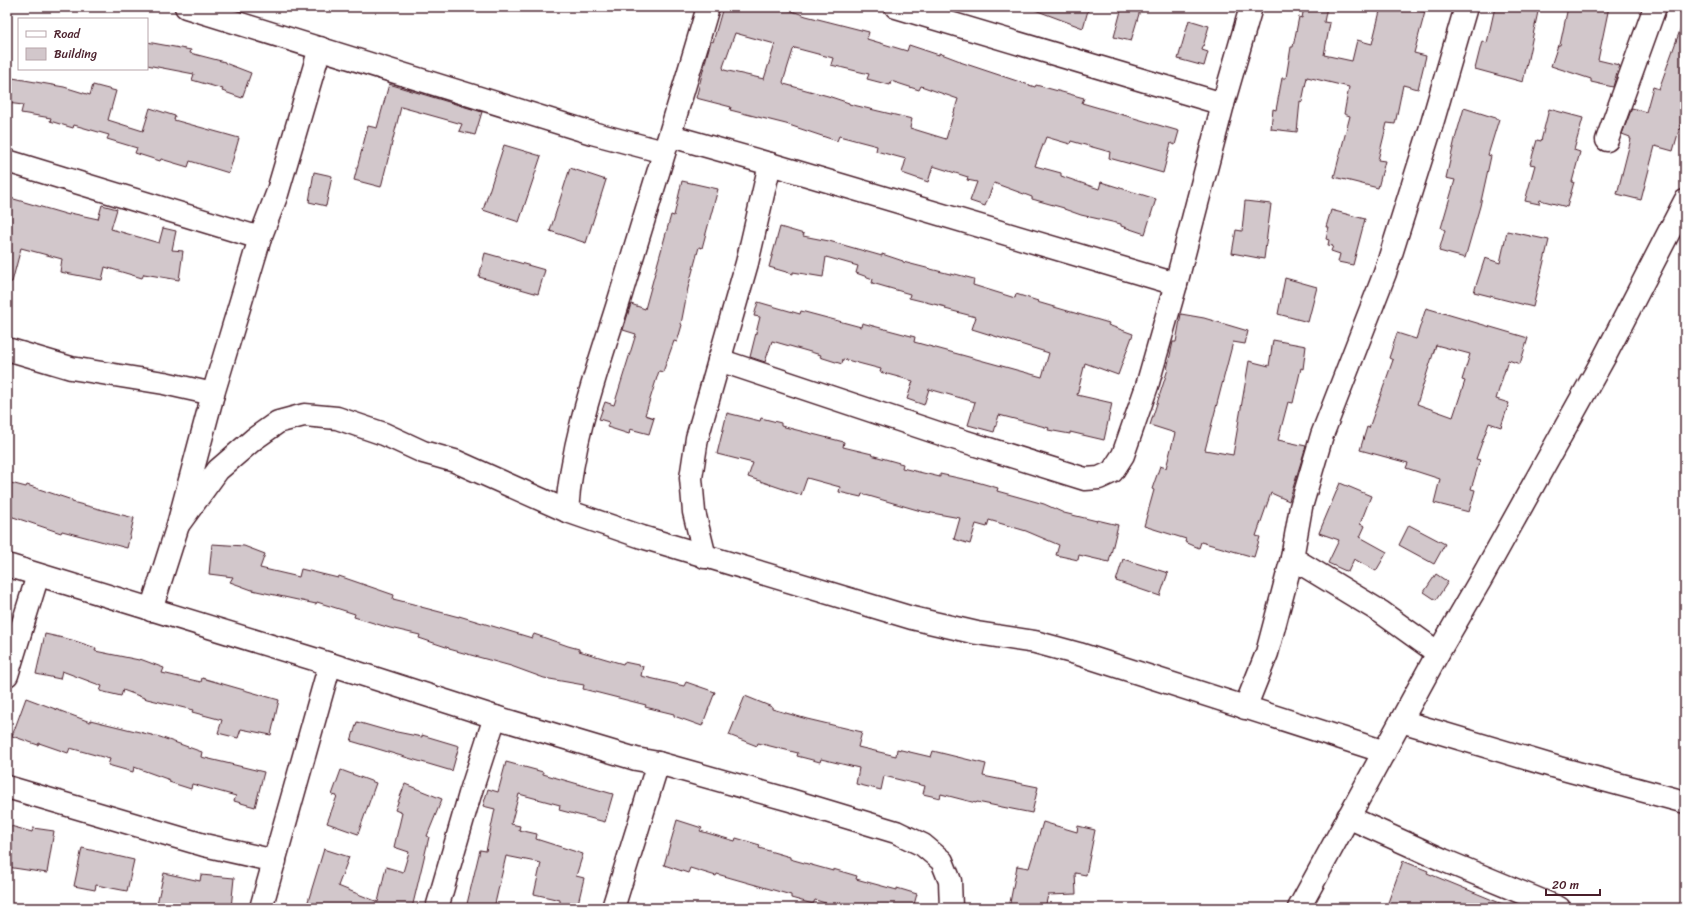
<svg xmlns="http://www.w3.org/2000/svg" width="1692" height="915" viewBox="0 0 1692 915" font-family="Sriracha,sans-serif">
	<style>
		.building { fill: #d2c7cb; stroke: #4a1f2b; fill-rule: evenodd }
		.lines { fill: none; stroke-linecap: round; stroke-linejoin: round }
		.minor-casing { stroke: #4a1f2b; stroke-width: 25 }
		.minor { stroke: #fff; stroke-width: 22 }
	</style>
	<rect width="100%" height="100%" fill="#fff"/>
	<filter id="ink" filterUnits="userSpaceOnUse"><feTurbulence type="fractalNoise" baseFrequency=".025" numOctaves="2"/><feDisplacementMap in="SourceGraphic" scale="8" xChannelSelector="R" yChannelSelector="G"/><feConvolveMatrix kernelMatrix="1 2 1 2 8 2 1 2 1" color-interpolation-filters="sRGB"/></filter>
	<g filter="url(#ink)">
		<g class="building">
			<path d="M723,7H781L806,16L869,32L867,39L907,51L909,45L939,55V53L960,61V62L1035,87L1036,85L1084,98L1082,103L1179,131L1175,145L1171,143L1163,173L1109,158L1110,152L1071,141L1070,144L1046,137L1035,166L1061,173V176L1099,189L1101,182L1156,199L1145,234L1121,226V224L1081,215L1064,209V208L1032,199V197L994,183L985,206L970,201L977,182L967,180L968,177L933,166L928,182L902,173L906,159L876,151L877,146L839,136L837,141L786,124L730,110L731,107L696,98L707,55L711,41L713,42ZM735,33L775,44L764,79L724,70L723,67ZM795,48L833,58L831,65L869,74L867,79L890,85L891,81L919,90L921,86L958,99L946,139L910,128L912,119L849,104V103L828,96L784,84L783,82L793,50Z"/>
			<polygon points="1035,7 1089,7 1083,28 1035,10"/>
			<polygon points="1122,7 1141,7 1131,41 1114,37"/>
			<polygon points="1304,7 1327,7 1324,22 1330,23 1324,55 1352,61 1357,40 1372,44 1381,7 1405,7 1425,12 1414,53 1426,56 1418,89 1403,85 1395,124 1387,123 1378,160 1385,161 1378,188 1334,177 1350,116 1344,114 1349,87 1307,77 1302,102 1300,101 1297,132 1271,129 1273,109 1276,110 1282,78 1286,78 1291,47 1293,47 1299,17 1302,18"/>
			<polygon points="1495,7 1539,7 1523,82 1475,69 1482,41 1487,43"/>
			<polygon points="1568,7 1609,7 1598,60 1619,65 1613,87 1591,82 1591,79 1551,66 1558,45 1560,45"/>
			<polygon points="1189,20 1209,26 1202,50 1208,52 1204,66 1178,59"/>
			<polygon points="1683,22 1685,22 1685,121 1682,120 1673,151 1655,146 1641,200 1617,194 1631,139 1630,139 1630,137 1622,134 1632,108 1646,112 1653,87 1659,89"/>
			<polygon points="147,42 191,50 190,53 225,62 225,63 251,73 242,98 222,91 223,89 192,80 194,74 147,65"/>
			<polygon points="7,77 64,87 90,95 93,85 116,91 108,120 143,131 150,108 175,116 174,120 239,138 229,173 190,161 188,167 161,159 160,161 135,153 137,148 107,139 109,135 74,125 73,128 50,121 51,118 21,113 23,105 7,103"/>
			<polygon points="389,84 482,112 475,135 459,131 462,124 401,107 381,187 354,180 368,126 377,128"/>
			<polygon points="1464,108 1499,119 1488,155 1491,156 1480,206 1465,258 1439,251 1445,230 1441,228 1455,180 1446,178 1455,139"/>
			<polygon points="1549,109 1583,118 1574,150 1580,152 1572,182 1574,182 1567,207 1540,200 1539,204 1525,201 1535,165 1530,164 1537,140 1541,141"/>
			<polygon points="504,145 541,156 519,222 483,210"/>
			<polygon points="570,168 606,180 586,243 550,231"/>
			<polygon points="314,172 332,176 326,206 309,202"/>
			<polygon points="682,181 718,189 702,248 699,247 688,288 681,324 682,325 677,342 674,341 663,372 659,371 645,415 654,418 649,434 630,429 629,434 607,427 609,422 599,419 605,402 614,405 636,334 623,330 631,304 645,309 671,215 674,216"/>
			<polygon points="7,197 69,215 70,213 98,219 102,205 117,209 111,229 159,243 163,228 176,231 172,250 183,251 179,280 144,274 142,278 105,267 102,280 60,272 62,259 21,248 12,282 7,282"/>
			<polygon points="1245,201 1271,204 1264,259 1232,253 1236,230 1242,231"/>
			<polygon points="1331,210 1365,219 1353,265 1338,262 1340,254 1331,251 1333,246 1328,245 1329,240 1326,239 1329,227 1326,227"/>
			<polygon points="780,227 804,234 803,236 829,241 882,256 882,254 903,261 903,262 954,275 955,274 974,279 973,285 1015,298 1016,294 1038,301 1037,302 1109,323 1108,325 1133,334 1118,375 1085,363 1077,395 1112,403 1104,440 1070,432 1070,434 1048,430 1049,428 999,415 994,432 968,425 975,402 929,389 924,405 907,399 913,381 880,372 881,369 843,359 842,364 820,357 821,355 772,341 765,362 750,357 760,317 754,316 758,302 800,314 801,311 861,327 862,323 915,337 914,342 1042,377 1049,353 972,329 976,317 945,309 946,307 909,298 910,294 872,283 873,279 856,273 858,266 826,257 823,277 793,272 793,274 769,267"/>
			<polygon points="1507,231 1549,240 1533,307 1474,292 1485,258 1500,263"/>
			<polygon points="485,253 545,270 538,294 479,277"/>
			<polygon points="1285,278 1317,287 1308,322 1278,314"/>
			<path d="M1426,308L1528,338L1520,364L1508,360L1496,399L1509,403L1501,427L1489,423L1476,459L1480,460L1471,489L1475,490L1469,512L1434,503L1440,479L1406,468L1408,463L1360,450L1367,427L1369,428L1393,360L1389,358L1397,333L1416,339ZM1436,345L1470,354L1462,380L1465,381L1453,417L1417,404Z"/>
			<polygon points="1181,314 1204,318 1248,331 1245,344 1233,342 1205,450 1233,455 1249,361 1269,366 1273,340 1306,346 1303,369 1301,368 1293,403 1288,402 1278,440 1306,446 1289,501 1271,493 1256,536 1260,537 1254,557 1201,542 1199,548 1185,542 1186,539 1144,526 1154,490 1152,489 1160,466 1166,468 1175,433 1150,425 1168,369 1167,369 1173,342 1176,342"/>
			<polygon points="727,413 760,421 761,418 781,423 781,426 844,442 843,447 872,454 871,455 903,464 902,468 940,477 940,474 977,482 998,488 997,491 1044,504 1064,513 1097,521 1097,520 1118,525 1109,562 1079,555 1078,560 1056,555 1059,545 1026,531 989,520 987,527 976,524 970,544 954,539 960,518 921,511 862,494 861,497 839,492 840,487 807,478 801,495 748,477 753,463 717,454"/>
			<polygon points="7,482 26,487 27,485 72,500 72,502 134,518 127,548 62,531 61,533 7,515"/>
			<polygon points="1340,483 1371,496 1360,524 1365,526 1360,537 1387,552 1376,571 1354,559 1348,572 1328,563 1339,540 1319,533"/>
			<polygon points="1409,525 1445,544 1434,564 1399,545"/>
			<polygon points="212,544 244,546 265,554 260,568 299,577 301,569 338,578 339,576 394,595 393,599 421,606 421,607 459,617 459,616 532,638 534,634 568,646 579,649 579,651 623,664 624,662 643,666 641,676 684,686 686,682 715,692 702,726 674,716 674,714 645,707 646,705 583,689 584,685 544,678 511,666 449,649 449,648 419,638 420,635 390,628 354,617 355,614 317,602 316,604 252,590 230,582 233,577 209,574"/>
			<polygon points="1123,559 1168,573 1160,596 1116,581"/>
			<polygon points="1436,574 1448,582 1436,600 1424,592"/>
			<polygon points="45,634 72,640 96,648 95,651 139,660 140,659 164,668 162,673 201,682 202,678 279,700 271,735 241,729 238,738 218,733 222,720 192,712 193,710 147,699 123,690 121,696 100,691 102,686 62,671 60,679 36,674"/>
			<polygon points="745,696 772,707 772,709 807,719 862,732 858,747 896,756 897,749 931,757 933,751 986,764 983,776 1038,787 1032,813 977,802 976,803 941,794 940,798 923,794 925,786 884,776 881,790 856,784 859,768 821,759 820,762 797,756 798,753 758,743 757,746 729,735"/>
			<polygon points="26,698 90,722 90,720 160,737 202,752 201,757 264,772 255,807 234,801 236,796 192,784 191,789 169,782 170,780 134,767 133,772 108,765 110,759 70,748 68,753 39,743 38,745 12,736"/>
			<polygon points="357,722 392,732 392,731 422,737 422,735 459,746 452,771 351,741"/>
			<polygon points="506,762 543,772 543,774 613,794 605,822 559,810 560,805 519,794 511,824 520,826 519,830 537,834 536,839 583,854 576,876 584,878 577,908 560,904 560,900 534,894 541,863 506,856 494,908 466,908 480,850 486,851 495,809 483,806 488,789 498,792"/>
			<polygon points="341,770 376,783 358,834 327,823 337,796 332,795"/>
			<polygon points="405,784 442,799 427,836 429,837 412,908 306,908 324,849 349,857 338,886 378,902 386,867 403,872 409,852 394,847 402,813 395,810"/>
			<polygon points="677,820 702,828 700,831 735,841 736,838 760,845 759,848 790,857 790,859 833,871 833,869 857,876 856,879 897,890 897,888 917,894 913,908 843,908 815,900 813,904 791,898 791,895 717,874 716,876 690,868 688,873 664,865"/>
			<polygon points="1043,822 1077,832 1078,826 1095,830 1086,875 1075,873 1076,894 1048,895 1045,908 1009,908 1017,866 1029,868"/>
			<polygon points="7,825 32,832 33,828 54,831 47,873 7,867"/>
			<polygon points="82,848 134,860 127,891 96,885 95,890 74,886"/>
			<polygon points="1403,861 1428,871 1427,873 1512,908 1386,908"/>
			<polygon points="164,873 200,881 201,875 234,878 231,908 156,908"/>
		</g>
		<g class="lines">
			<g class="minor-casing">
				<g id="minor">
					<polyline points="186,7 592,133 664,152"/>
					<polyline points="896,7 1223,104"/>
					<polyline points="671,136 770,164 1176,284"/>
					<polyline points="1607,140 1655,7"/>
					<polyline points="7,161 260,238"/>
					<polyline points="7,349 71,368 164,383 213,394"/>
					<polyline points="719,360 944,435 1085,479 1099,478 1112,472 1123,455 1147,386 1176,284 1223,104 1251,7"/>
					<path d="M567,511C572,435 599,366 621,294C650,198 680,103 708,7"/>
					<polyline points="178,525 218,470 254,439 278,422 304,415 337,418 384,434 423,452 455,461 567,511 642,537 912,618 977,633 1035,642 1079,654 1385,752"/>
					<polyline points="705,557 694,512 691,478 697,438 747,263 770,164"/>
					<polyline points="1292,558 1381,612 1438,653"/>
					<polyline points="7,565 330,664 495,717 636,759 658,763 790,800 896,832 923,845 942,861 950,881 951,908"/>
					<polyline points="151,610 178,525 213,394 260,238 277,194 320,48"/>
					<polyline points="7,675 38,575"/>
					<polyline points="1245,708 1267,653 1292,558 1301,507 1322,435 1385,273 1431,127 1466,7"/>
					<polyline points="1401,721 1559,768 1685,802"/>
					<polyline points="7,787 204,845 275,861"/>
					<polyline points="1348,817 1443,860 1559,908"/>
					<polyline points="261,908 330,664"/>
					<polyline points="437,908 470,794 495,717"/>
					<polyline points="613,908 658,763"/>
					<polyline points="1299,908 1438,653 1481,579 1605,356 1685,201"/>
				</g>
			</g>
			<use href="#minor" class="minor"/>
		</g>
	</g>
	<rect width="1692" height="915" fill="none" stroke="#fff" stroke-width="24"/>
	<rect x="12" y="12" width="1668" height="891" fill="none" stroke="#4a1f2b" stroke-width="1.5" filter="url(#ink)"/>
	<rect x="18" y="18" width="130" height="52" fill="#ffffff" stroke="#b7a5aa"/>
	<rect x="26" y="31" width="20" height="6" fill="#ffffff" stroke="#b7a5aa"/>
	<text x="54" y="38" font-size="12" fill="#4a1f2b">Road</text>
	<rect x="26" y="48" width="20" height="12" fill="#d2c7cb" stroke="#b7a5aa"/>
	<text x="54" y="58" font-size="12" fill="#4a1f2b">Building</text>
	<path d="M1546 889v6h54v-6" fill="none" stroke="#4a1f2b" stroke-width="2"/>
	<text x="1552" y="889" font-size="12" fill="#4a1f2b" stroke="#ffffff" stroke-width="3" paint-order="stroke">20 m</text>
</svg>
